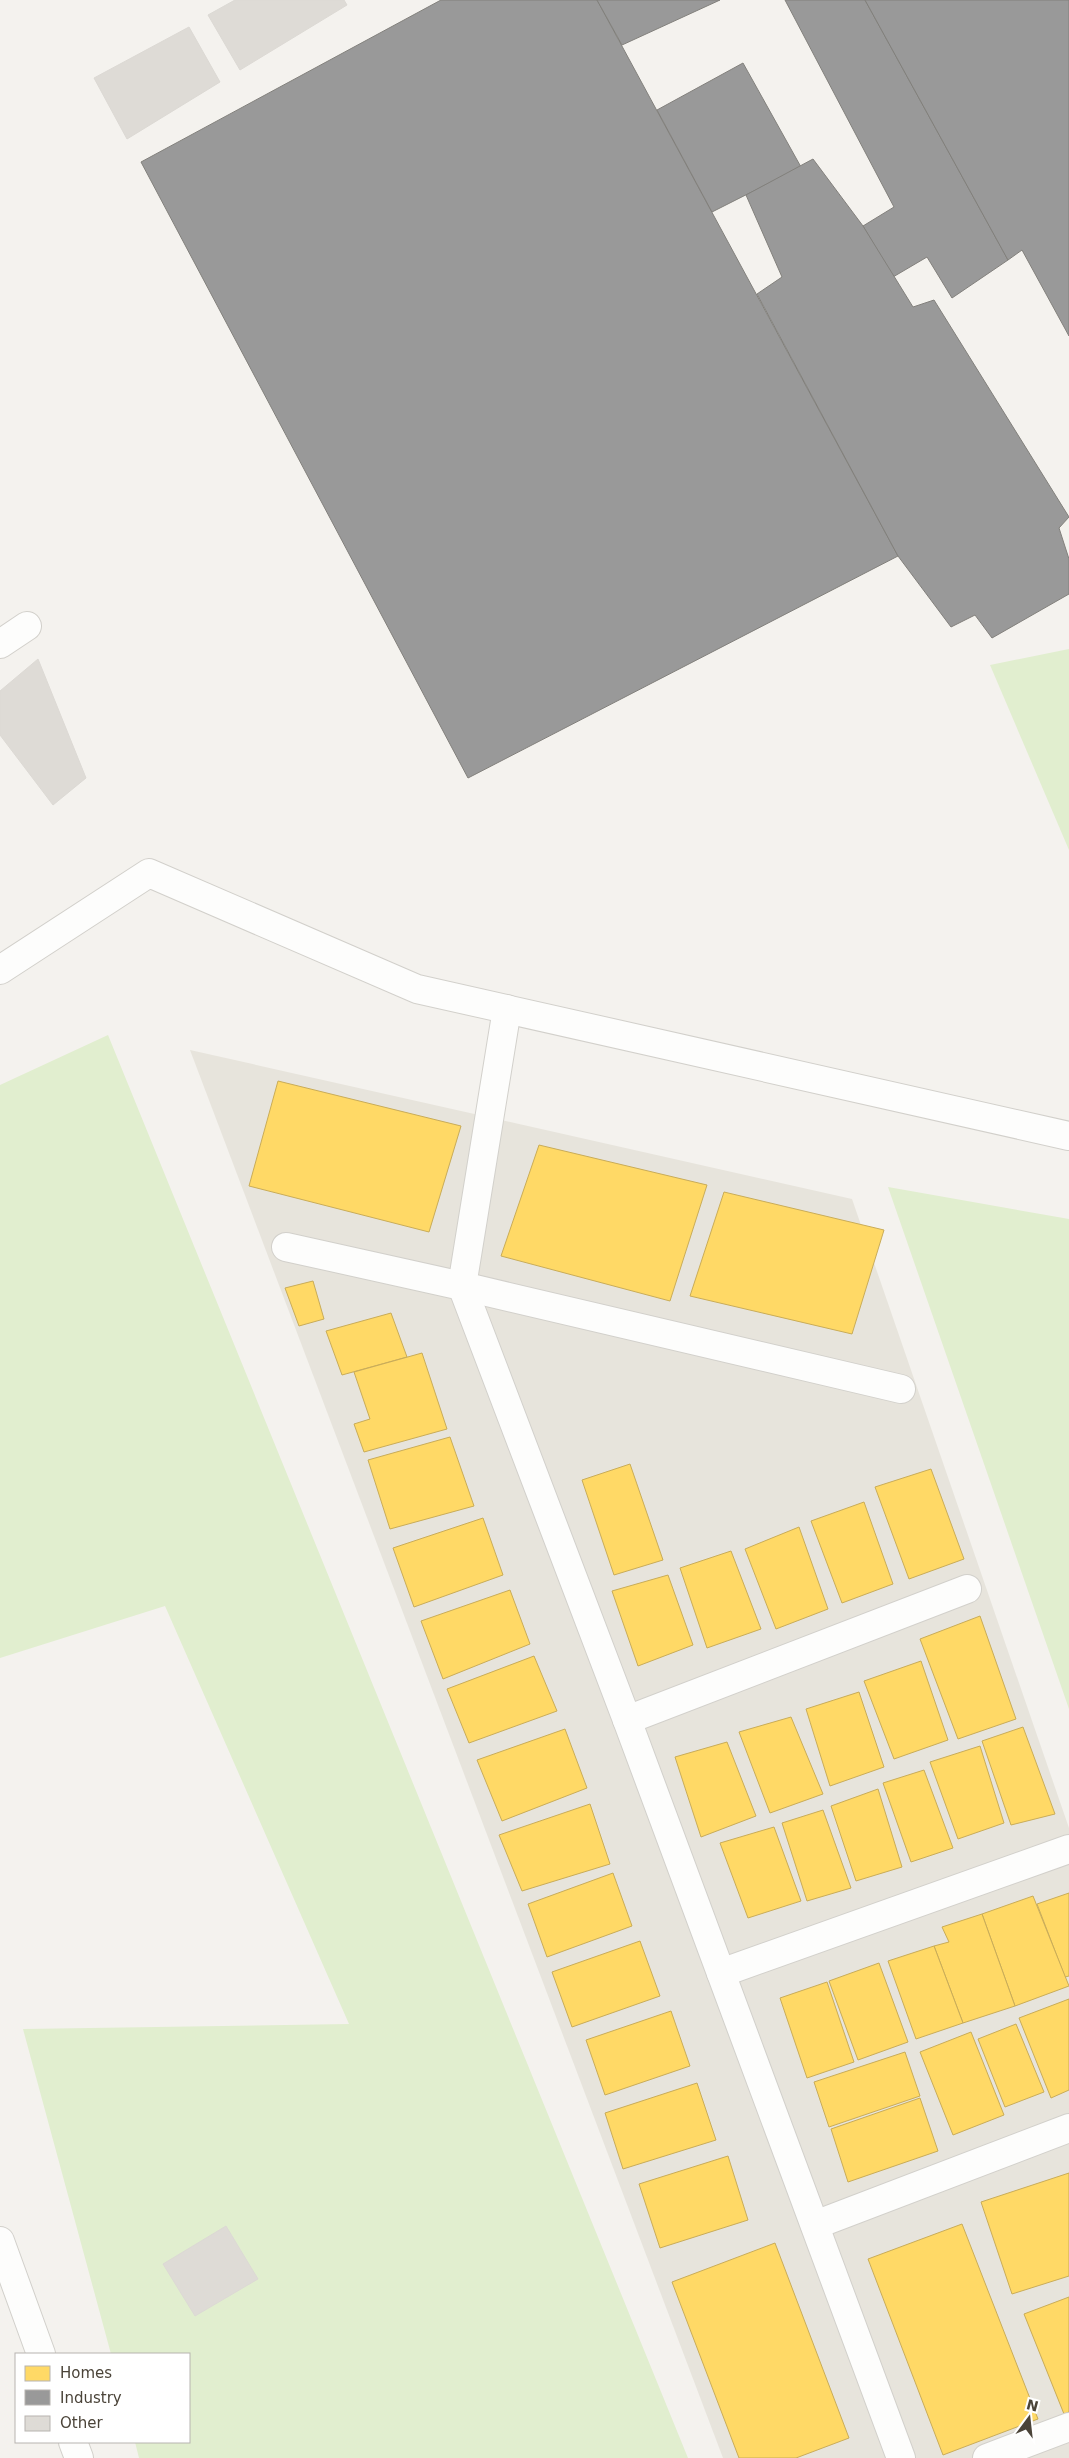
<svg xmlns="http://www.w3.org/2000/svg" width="1069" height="2458" viewBox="0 0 1069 2458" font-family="'DejaVu Sans',sans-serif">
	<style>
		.residential { fill: #e7e4dc }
		.green { fill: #e1eecf }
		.homes { fill: #ffd966; stroke: #c9ac58 }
		.industry { fill: #999; stroke: #82807c }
		.building { fill: #dedbd6; stroke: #dcd9d4 }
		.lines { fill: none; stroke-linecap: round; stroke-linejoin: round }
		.minor-casing { stroke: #d2d0cb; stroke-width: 30 }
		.minor { stroke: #fdfdfc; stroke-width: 28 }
	</style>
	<rect width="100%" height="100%" fill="#f4f2ee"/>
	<polygon class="residential" points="190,1050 852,1199 1069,1828 1069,2458 723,2458"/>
	<g class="green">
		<polygon points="1069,649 1069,850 990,665"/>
		<polygon points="108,1035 688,2458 139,2458 135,2442 189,2442 189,2354 111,2354 23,2029 349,2024 165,1606 0,1658 0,1085"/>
		<polygon points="888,1187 1069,1219 1069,1709"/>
	</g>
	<g class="homes">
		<polygon points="278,1081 461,1126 429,1232 249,1186"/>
		<polygon points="539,1145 707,1185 670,1301 501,1256"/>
		<polygon points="724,1192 884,1230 852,1334 690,1296"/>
		<polygon points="313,1281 324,1319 299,1326 285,1288"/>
		<polygon points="391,1313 407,1357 342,1375 326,1331"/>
		<polygon points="422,1353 447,1429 364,1452 354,1424 370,1419 354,1372"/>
		<polygon points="450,1437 474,1506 390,1529 368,1460"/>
		<polygon points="630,1464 663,1560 614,1575 582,1480"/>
		<polygon points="931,1469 964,1559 909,1579 875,1487"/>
		<polygon points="864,1502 893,1584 842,1603 811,1521"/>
		<polygon points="483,1518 503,1575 414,1607 393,1548"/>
		<polygon points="799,1527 828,1609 776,1629 745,1549"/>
		<polygon points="731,1551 761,1629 707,1648 680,1568"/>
		<polygon points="668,1575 693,1645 638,1666 612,1591"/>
		<polygon points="510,1590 530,1644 443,1679 421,1621"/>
		<polygon points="980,1616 1016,1719 958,1739 920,1639"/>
		<polygon points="534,1656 557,1711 469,1743 447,1689"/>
		<polygon points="921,1661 948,1740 894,1759 864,1681"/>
		<polygon points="859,1692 884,1767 830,1786 806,1709"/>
		<polygon points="791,1717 823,1794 770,1813 739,1732"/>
		<polygon points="1023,1727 1055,1814 1011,1825 982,1741"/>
		<polygon points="565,1729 587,1788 502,1821 477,1760"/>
		<polygon points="727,1742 756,1816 701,1837 675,1757"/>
		<polygon points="980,1746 1004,1823 958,1839 930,1762"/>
		<polygon points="924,1770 953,1848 911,1862 883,1783"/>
		<polygon points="878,1789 902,1867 856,1881 831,1806"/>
		<polygon points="590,1804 610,1864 522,1891 499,1835"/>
		<polygon points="823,1810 851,1888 807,1901 782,1823"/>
		<polygon points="774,1827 801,1901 748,1918 720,1843"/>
		<polygon points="613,1873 632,1926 547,1957 528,1904"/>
		<polygon points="1069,1893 1069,1976 1065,1977 1037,1904"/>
		<polygon points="1033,1896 1069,1986 1015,2006 982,1914"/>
		<polygon points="982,1914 1015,2006 963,2023 934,1946 949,1942 942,1927"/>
		<polygon points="640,1941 660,1996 572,2027 552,1972"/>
		<polygon points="934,1946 963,2023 916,2039 888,1961"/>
		<polygon points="879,1963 908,2042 858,2060 829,1981"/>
		<polygon points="827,1982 854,2062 807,2078 780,1998"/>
		<polygon points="1069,1999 1069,2090 1051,2098 1019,2018"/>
		<polygon points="671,2011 690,2066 605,2095 586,2040"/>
		<polygon points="1016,2024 1044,2092 1005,2107 978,2039"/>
		<polygon points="971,2032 1004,2115 953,2135 920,2052"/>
		<polygon points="905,2052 920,2096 829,2127 814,2082"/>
		<polygon points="697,2083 716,2140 623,2169 605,2113"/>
		<polygon points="920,2098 938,2151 848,2182 831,2129"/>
		<polygon points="728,2156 748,2220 660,2248 639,2184"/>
		<polygon points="1069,2173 1069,2276 1012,2294 981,2202"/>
		<polygon points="962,2224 1038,2419 943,2455 868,2259"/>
		<polygon points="775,2243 849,2438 796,2458 739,2458 672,2282"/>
		<polygon points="1069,2297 1069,2412 1064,2414 1024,2314"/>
	</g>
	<g class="industry">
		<polygon points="441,0 597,0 898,556 468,778 141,162"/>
		<polygon points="597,0 720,0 622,45"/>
		<polygon points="785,0 865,0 1008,260 952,298 927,257 893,277 863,226 894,207"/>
		<polygon points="865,0 1069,0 1069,336 1022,250 1008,260"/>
		<polygon points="743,63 801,167 712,212 657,110"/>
		<polygon points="813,159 863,226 913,307 934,300 1069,517 1059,528 1069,559 1069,594 992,638 975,615 951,627 898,556 757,294 782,277 746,195"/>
	</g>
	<g class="building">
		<polygon points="235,0 344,0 347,5 240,70 208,15"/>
		<polygon points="189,27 220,82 127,139 94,78"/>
		<polygon points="38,659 86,778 53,805 0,735 0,691"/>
		<polygon points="226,2226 258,2279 195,2316 163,2264"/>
	</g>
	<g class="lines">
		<g class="minor-casing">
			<g id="minor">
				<polyline points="0,644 27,626"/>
				<polyline points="0,970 149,873 417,989 1069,1136"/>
				<polyline points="507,1009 462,1286 627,1720 901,2458"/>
				<polyline points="286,1247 462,1286 901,1389"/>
				<polyline points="627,1720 967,1589"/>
				<polyline points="721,1973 1069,1849"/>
				<polyline points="815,2225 1069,2128"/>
				<polyline points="0,2241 41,2354"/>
				<polyline points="73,2442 79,2458"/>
				<polyline points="987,2458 1069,2427"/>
			</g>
		</g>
		<use href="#minor" class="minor"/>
	</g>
	<rect x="15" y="2353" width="175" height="90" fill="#ffffff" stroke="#b7b4b0"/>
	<rect x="25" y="2366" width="25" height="15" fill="#ffd966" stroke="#b7b4b0"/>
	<text x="60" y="2378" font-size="15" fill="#4b4439">Homes</text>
	<rect x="25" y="2390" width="25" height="15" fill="#999999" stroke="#b7b4b0"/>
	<text x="60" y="2403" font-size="15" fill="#4b4439">Industry</text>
	<rect x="25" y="2416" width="25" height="15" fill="#dedbd6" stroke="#b7b4b0"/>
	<text x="60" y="2428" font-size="15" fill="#4b4439">Other</text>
	<g transform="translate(1029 2418) rotate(15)" stroke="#ffffff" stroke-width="4" paint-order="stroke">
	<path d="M0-4L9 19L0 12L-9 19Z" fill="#4b4439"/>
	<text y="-8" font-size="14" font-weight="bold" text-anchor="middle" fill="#4b4439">N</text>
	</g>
</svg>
